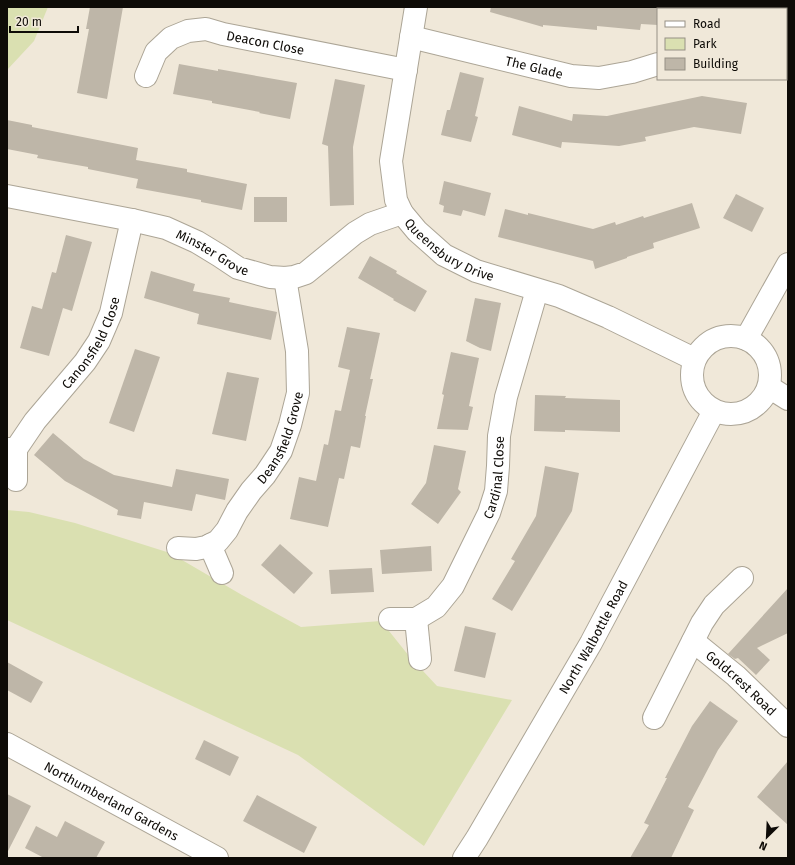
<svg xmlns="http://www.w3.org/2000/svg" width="795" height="865" viewBox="0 0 795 865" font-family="'Fira Sans',sans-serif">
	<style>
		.green { fill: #dae0b1 }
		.building { fill: #beb6a8 }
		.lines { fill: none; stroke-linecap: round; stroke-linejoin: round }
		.minor-casing { stroke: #aca596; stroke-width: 24 }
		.minor { stroke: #fff; stroke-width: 22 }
		.labels { text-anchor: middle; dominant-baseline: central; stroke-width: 3; stroke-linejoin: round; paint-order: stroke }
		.street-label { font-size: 13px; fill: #0e0b07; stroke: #f0e8d9 }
	</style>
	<rect width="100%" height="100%" fill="#f0e8d9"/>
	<g class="green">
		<polygon points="7,7 48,7 34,41 7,70"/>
		<polygon points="7,510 29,512 75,523 170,553 242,595 301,627 381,621 409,656 437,686 512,700 424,846 298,755 7,620"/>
	</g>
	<g class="building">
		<polygon points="90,7 123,7 107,99 77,93 89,29 86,29"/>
		<polygon points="491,7 658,7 658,25 641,24 640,30 597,26 597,30 543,25 543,27 490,12"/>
		<polygon points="179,64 218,71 218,69 297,83 290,119 259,113 260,112 212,103 212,101 173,94"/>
		<polygon points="460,72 484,78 475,116 478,117 471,142 441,135 447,110 450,110"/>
		<polygon points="335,79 365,85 353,147 354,205 330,206 328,146 322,144"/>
		<polygon points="702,96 747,103 741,134 694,127 645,137 646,141 619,146 562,142 561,148 512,135 519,106 572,121 573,114 607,116"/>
		<polygon points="7,120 32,125 32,127 138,148 136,160 187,169 187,172 247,184 242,210 201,202 201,200 136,188 138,179 88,169 88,167 37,158 38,155 7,149"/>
		<polygon points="444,181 491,193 485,216 463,210 461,216 443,212 444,206 439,204"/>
		<polygon points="736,194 764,208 752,232 723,218"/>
		<rect x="254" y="197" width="33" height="25"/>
		<polygon points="692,203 700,228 653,243 654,248 627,257 627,258 595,269 593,261 498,237 505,209 528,215 528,213 593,229 615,222 616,225 643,216 644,218"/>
		<polygon points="66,235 92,242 72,311 63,308 49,356 20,348 32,306 42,309 52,272 56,273"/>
		<polygon points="370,256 397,271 396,273 427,291 415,312 393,300 394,299 358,278"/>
		<polygon points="151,271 195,284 193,291 230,298 229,302 277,312 271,340 197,324 199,314 144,298"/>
		<polygon points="475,298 501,303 491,351 480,348 466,341"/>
		<polygon points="347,327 380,333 370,379 373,379 365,416 366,416 360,448 351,446 344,479 339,478 328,527 290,519 299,477 316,481 324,444 328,445 335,410 341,411 350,370 338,367"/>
		<polygon points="135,349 160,357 134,432 109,423"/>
		<polygon points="451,352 479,358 469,406 473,407 468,430 437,429 444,395 442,394"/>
		<polygon points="227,372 259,378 246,441 212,434"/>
		<polygon points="535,395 566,396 565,398 620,400 620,432 565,430 565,432 534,431"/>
		<polygon points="53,433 84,459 114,475 172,487 176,469 229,479 225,500 196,494 192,511 144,502 141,519 117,515 118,510 65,481 34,455"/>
		<polygon points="434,445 466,451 458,489 461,492 438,524 411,504 426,483"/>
		<polygon points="545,466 579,473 572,511 512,611 492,599 515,561 511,559 536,516"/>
		<polygon points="280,544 313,573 294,594 261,565"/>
		<polygon points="431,546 432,571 382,574 380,550"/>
		<polygon points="372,568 374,592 331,594 329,570"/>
		<polygon points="788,588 788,633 757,648 770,660 756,675 738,658 735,659 728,654"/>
		<polygon points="465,626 496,633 485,678 454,671"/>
		<polygon points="7,662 43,682 31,703 7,690"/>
		<polygon points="710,701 738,721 718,750 688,807 694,810 671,858 630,858 649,825 644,823 667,778 665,778 692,726"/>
		<polygon points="204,740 239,757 230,776 195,759"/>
		<polygon points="788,761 788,825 757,797"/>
		<polygon points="7,794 31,806 7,853"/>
		<polygon points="257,795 317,827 304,853 243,821"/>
		<polygon points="65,821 105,842 96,858 44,858 25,848 36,826 57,837"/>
	</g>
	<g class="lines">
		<g class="minor-casing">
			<g id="minor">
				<path id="s1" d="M416,7L391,161L396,200L402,213L417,231L444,255L476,271L559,296L608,317L694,359"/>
				<polyline points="766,9 767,7"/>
				<path id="s2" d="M411,37L571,76L599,78L632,72L658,64"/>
				<path id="s3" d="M146,76L156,52L171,38L188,31L206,29L223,34L406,70"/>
				<path id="s4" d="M7,196L132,220L166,228L197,242L220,256L238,268L270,277L285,278L294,277L306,273L355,233L370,224L402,213"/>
				<circle cx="731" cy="375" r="39"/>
				<polyline points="746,339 788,264"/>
				<polyline points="769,387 788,399"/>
				<polyline points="7,449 16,449 16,480"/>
				<path id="s5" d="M16,449L35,421L85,362L99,341L111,313L132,220"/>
				<polyline points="210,545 222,573"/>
				<path id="s6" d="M178,548L196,549L206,547L218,541L227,530L237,511L251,491L265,475L281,451L290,425L298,393L297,351L285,278"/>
				<path id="s7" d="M390,619H416L436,607L453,586L489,513L496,491L498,466L499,436L506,397L537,290"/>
				<polyline points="416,619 420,659"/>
				<path id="s8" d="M693,641L736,676L788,726"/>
				<polyline points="654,718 702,623 714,605 742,578"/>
				<path id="s9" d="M7,744L217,858"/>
				<path id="s10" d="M464,858L477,838L591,643L714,411"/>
			</g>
		</g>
		<use href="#minor" class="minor"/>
	</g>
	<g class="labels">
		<g class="street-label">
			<text stroke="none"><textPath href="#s3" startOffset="144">Deacon Close</textPath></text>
			<text stroke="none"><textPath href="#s2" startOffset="127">The Glade</textPath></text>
			<text stroke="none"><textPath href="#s1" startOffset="271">Queensbury Drive</textPath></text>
			<text stroke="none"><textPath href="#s4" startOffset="215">Minster Grove</textPath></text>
			<text stroke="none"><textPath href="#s5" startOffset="131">Canonsfield Close</textPath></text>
			<text stroke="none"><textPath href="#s6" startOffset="164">Deansfield Grove</textPath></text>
			<text stroke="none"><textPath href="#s7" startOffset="194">Cardinal Close</textPath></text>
			<text stroke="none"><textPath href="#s10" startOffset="256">North Walbottle Road</textPath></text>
			<text stroke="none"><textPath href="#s8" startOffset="64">Goldcrest Road</textPath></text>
			<text stroke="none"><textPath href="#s9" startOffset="119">Northumberland Gardens</textPath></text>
		</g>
	</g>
	<rect width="795" height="865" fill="none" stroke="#0e0b07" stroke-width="16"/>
	<rect x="657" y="8" width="130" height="72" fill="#f0e8d9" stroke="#969085"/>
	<rect x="665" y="21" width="20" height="6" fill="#ffffff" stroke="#969085"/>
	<text x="693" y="28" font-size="12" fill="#0e0b07">Road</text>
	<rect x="665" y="38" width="20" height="12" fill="#dae0b1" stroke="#969085"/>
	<text x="693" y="48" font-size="12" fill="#0e0b07">Park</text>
	<rect x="665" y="58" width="20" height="12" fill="#beb6a8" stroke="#969085"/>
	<text x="693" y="68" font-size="12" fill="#0e0b07">Building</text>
	<g transform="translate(767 837) rotate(204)" stroke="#f0e8d9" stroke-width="3" paint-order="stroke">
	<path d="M0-3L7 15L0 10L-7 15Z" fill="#0e0b07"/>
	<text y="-6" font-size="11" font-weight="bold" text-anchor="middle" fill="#0e0b07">N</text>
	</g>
	<path d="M10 26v6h68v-6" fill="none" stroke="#0e0b07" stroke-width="2"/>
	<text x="16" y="26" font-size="12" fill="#0e0b07" stroke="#f0e8d9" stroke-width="3" paint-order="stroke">20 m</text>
</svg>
